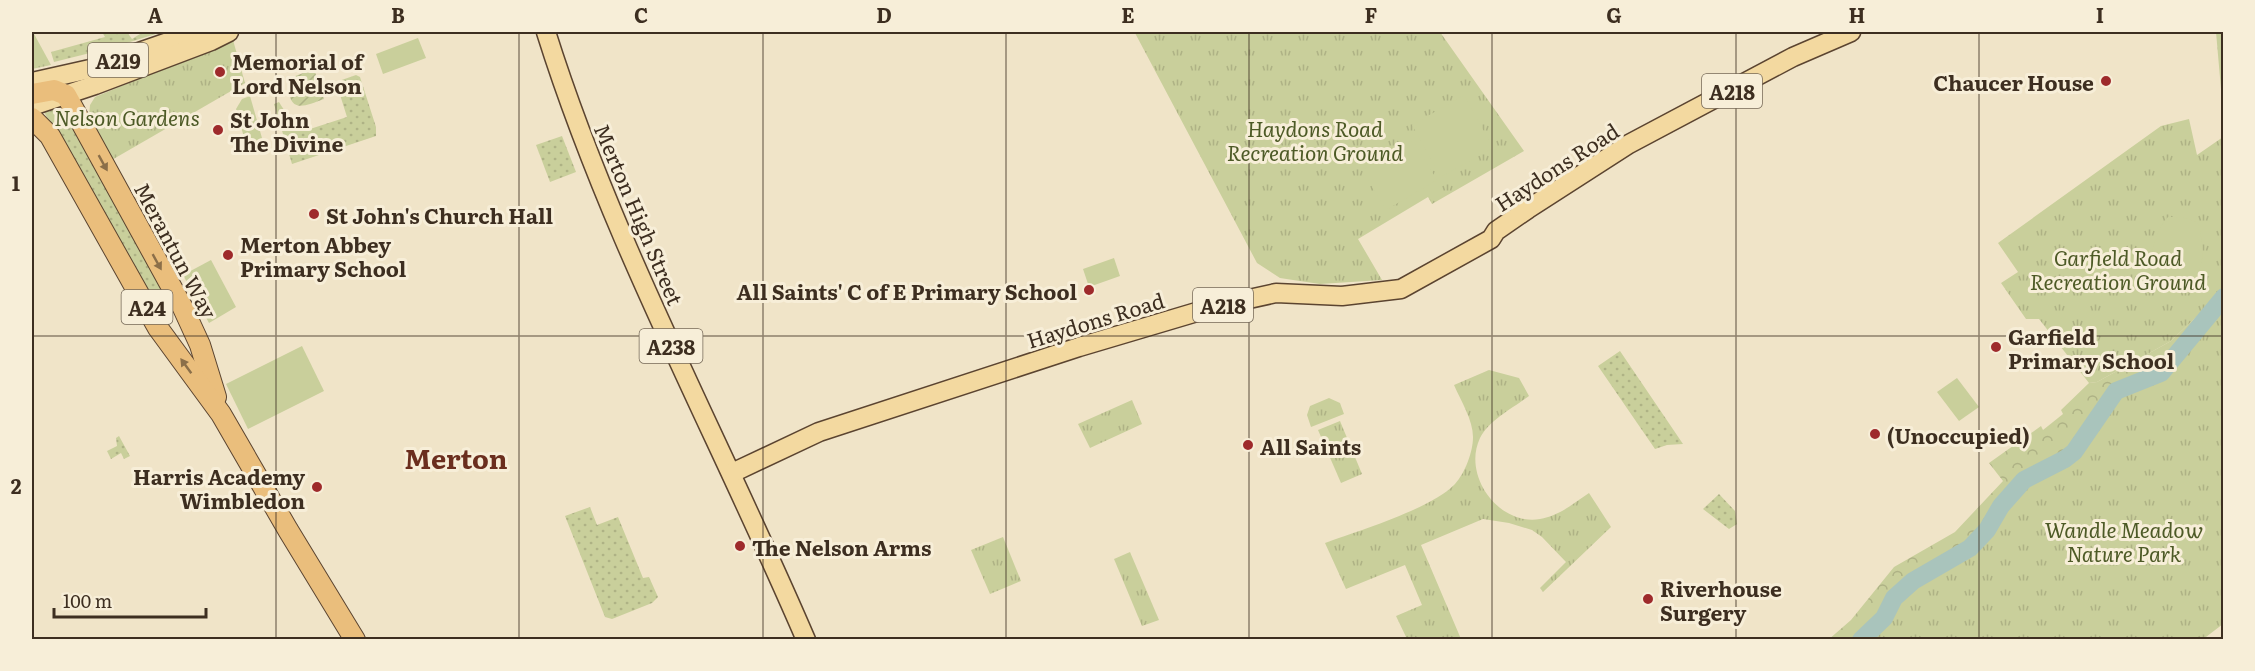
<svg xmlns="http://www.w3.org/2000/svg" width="2255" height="671" viewBox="0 0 2255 671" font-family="Literata,serif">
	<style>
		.grass { fill: url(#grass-dots) }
		.forest { fill: url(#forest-crowns) }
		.park { fill: url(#park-tufts) }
		.garden { fill: url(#garden-furrows) }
		.pitch { fill: #c9cf9b }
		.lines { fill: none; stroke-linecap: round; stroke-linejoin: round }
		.river { stroke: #a9c4bc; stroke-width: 18 }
		.primary-casing { stroke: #5b4430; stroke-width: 21 }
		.trunk-casing { stroke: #5b4430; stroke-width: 22 }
		.primary { stroke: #f3d9a0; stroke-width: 18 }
		.trunk { stroke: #eabe7c; stroke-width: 20 }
		.oneway { fill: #8b6f49 }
		.grid { fill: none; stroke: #3d2e20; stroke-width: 1.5; stroke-opacity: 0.55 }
		.poi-dot { fill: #9e2a2b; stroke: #f7eed8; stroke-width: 2 }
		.labels { text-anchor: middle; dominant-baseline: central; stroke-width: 6; stroke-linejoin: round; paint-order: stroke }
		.shield { fill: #f7eed8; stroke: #756857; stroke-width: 1.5 }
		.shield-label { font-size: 20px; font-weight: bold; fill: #3d2e20 }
		.poi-label { font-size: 21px; font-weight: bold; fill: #3d2e20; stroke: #f7eed8; text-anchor: start }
		.park-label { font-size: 21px; font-style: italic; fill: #4d5a26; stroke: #f7eed8 }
		.street-label { font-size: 21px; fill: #3d2e20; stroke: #f7eed8 }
		.district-label { font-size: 27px; font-weight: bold; fill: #6b2e1e; stroke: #f7eed8 }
		.neatline { fill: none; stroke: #3d2e20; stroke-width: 2 }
		.grid-label { font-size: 20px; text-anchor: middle; font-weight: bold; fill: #3d2e20 }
	</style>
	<defs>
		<pattern id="grass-dots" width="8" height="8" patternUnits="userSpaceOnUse" patternTransform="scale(1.5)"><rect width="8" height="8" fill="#c9cf9b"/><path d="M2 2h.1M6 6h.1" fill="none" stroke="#aeb285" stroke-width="1.8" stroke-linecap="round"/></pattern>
		<pattern id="forest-crowns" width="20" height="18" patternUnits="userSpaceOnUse" patternTransform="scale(1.5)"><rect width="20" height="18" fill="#c9cf9b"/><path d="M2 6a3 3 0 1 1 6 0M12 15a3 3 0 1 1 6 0" fill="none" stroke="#aeb285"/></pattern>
		<pattern id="park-tufts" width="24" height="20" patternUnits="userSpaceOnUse" patternTransform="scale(1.5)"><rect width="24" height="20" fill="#c9cf9b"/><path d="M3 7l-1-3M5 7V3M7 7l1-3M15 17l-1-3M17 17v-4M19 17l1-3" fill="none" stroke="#aeb285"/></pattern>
		<pattern id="garden-furrows" width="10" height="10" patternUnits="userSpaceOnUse" patternTransform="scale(1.5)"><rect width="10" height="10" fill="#c9cf9b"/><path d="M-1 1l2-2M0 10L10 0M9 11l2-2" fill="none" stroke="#aeb285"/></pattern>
	</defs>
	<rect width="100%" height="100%" fill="#f0e4c8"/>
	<g class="grass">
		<polygon points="102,32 109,32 110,34 114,32 127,32 132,39 143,32 162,32 114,47 54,62 51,52 105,37"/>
		<path d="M356,75L360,77L376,127V136L292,164L274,104L279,102C286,114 292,120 305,124L307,130L347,117L336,82Z"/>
		<polygon points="63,104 173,306 157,314 44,112"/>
		<polygon points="562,136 576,172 550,182 536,145"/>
		<polygon points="1620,351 1683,444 1667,445 1655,449 1598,366"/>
		<polygon points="119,436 130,456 124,459 121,453 111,459 107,451 117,446 116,438"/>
		<polygon points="1719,494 1735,511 1737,524 1729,529 1703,509"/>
		<polygon points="590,507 597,525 618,517 643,578 649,577 658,597 652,603 612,619 605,617 565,516"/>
	</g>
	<g class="forest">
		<polygon points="2216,32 2223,32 2223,112"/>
		<polygon points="250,96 266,152 256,154 245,141 236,109 242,99"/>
		<polygon points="2223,291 2223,517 1928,639 1828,640 1851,620 1894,567 1955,532 2003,481 1989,463 2041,426 2043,430 2063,414 2061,410 2089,383 2097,382 2171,341"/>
	</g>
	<g class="park">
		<polygon points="32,32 33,32 51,65 32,69"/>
		<polygon points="1139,32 1440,32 1524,151 1432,204 1428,197 1358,239 1382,280 1320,284 1293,280 1280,278 1257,263 1135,33"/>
		<polygon points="233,40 245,83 110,161 89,116 90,105 95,97"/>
		<polygon points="2189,119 2197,155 2223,137 2223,291 2171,341 2097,382 2089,383 2039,319 2026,319 2001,283 2018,272 1998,243 2161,126"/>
		<polygon points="2223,297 2223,624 2202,640 1861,639 1884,618 1894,598 1913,581 1970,548 1987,530 2001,506 2024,480 2065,459 2074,452 2116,391 2161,373"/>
		<path d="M1489,370L1519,378L1529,396C1513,408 1489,420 1480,438C1462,476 1499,526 1540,519C1559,516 1574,503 1589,493L1611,527L1543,592L1540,588L1566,562L1542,537L1532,530L1509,523L1483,519L1421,545L1461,639H1407L1396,616L1422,605L1405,565L1346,589L1325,543C1358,531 1433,508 1455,484C1465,473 1473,452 1473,437C1473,420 1461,401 1454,385Z"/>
		<polygon points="1329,398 1340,403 1344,414 1311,427 1307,415 1310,406"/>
		<polygon points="1132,400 1142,424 1090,448 1078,424"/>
		<polygon points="1340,421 1362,474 1341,483 1318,430"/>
		<polygon points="1003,537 1021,581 990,594 971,550"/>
		<polygon points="1130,552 1159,620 1142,626 1114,559"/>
	</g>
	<path class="garden" d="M314,69L324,99C302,107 289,114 288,82L290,78Z"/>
	<g class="pitch">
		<polygon points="418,38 426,58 383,74 376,54"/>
		<polygon points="1464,95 1493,148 1441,177 1412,125"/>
		<polygon points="1413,140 1437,180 1386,210 1362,170"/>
		<path d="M2168,217C2177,217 2189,217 2197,223C2200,226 2201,232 2201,237C2205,257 2201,270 2191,287C2181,289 2166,292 2158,284C2142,270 2156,229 2168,217Z"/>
		<polygon points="1114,258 1120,276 1089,287 1083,269"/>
		<polygon points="211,260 236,307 209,323 183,275"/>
		<polygon points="302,346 324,391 248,429 226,384"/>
		<polygon points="1957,378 1979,407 1959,421 1937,392"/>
	</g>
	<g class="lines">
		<polyline class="river" points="1861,640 1884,618 1894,598 1913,581 1970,548 1987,530 2001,506 2024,480 2065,459 2074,452 2116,391 2161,373 2224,297"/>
		<g class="primary-casing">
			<g id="primary">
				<path d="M546,32C612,242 719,437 806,640"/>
				<polyline points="32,82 90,69 197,32"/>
				<polyline points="32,106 95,85 211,41 229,32"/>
				<polyline points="732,473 819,432 1079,347 1217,306 1276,293 1342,296 1401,289 1491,239 1496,231 1528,209 1629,144 1793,57 1851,32"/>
			</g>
		</g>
		<g class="trunk-casing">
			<g id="trunk">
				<polyline points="32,94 54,90 66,95 183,308 200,345 216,397"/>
				<polyline points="32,118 50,136 158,328 221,414 288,530 355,640"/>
			</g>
		</g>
		<use href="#primary" class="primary"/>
		<use href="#trunk" class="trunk"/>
	</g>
	<defs><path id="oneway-solid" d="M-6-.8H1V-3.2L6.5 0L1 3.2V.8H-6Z" transform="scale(1.5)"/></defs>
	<g class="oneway">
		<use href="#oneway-solid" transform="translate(103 163) rotate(61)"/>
		<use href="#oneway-solid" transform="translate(157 262) rotate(61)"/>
		<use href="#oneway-solid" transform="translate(186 366) rotate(-126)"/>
	</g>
	<path class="grid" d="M276,32V640M519,32V640M763,32V640M1006,32V640M1249,32V640M1492,32V640M1736,32V640M1979,32V640M32,336H2224"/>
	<g class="poi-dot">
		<circle cx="220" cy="72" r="6"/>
		<circle cx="2106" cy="81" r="6"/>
		<circle cx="218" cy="130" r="6"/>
		<circle cx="314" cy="214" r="6"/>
		<circle cx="228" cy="255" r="6"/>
		<circle cx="1089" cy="290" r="6"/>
		<circle cx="1996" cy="347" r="6"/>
		<circle cx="1875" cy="434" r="6"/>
		<circle cx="1248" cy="445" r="6"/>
		<circle cx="317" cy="487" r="6"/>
		<circle cx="740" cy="546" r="6"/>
		<circle cx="1648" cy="599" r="6"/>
	</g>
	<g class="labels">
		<g class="shield">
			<rect x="88" y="43" width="60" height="34" rx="4.5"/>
			<rect x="1702" y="74" width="60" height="34" rx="4.5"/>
			<rect x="1193" y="288" width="60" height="34" rx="4.5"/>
			<rect x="121.5" y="290" width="51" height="34" rx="4.5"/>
			<rect x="639.5" y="329" width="63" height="34" rx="4.5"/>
		</g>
		<g class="shield-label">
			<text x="118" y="60">A219</text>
			<text x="1732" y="91">A218</text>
			<text x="1223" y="305">A218</text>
			<text x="147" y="307">A24</text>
			<text x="671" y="346">A238</text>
		</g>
		<g class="poi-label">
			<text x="232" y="60">Memorial of<tspan x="232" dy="24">Lord Nelson</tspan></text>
			<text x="2094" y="81" text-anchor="end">Chaucer House</text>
			<text x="230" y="118">St John<tspan x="230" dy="24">The Divine</tspan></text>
			<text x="326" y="214">St John's Church Hall</text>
			<text x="240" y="243">Merton Abbey<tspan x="240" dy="24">Primary School</tspan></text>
			<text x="1077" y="290" text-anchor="end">All Saints' C of E Primary School</text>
			<text x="2008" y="335">Garfield<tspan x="2008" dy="24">Primary School</tspan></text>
			<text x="1887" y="434">(Unoccupied)</text>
			<text x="1260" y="445">All Saints</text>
			<text x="305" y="475" text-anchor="end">Harris Academy<tspan x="305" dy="24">Wimbledon</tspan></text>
			<text x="752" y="546">The Nelson Arms</text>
			<text x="1660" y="587">Riverhouse<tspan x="1660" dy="24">Surgery</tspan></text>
		</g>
		<g class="park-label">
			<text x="127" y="116">Nelson Gardens</text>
			<text x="1315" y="127">Haydons Road<tspan x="1315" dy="24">Recreation Ground</tspan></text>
			<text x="2118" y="256">Garfield Road<tspan x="2118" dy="24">Recreation Ground</tspan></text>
			<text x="2124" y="528">Wandle Meadow<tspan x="2124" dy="24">Nature Park</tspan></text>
		</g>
		<g class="street-label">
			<text transform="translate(1556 166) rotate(-33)">Haydons Road</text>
			<text transform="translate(640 214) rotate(67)">Merton High Street</text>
			<text transform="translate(177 250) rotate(62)">Merantun Way</text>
			<text transform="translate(1095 319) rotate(-17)">Haydons Road</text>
		</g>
		<g class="district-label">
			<text x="456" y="457">Merton</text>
		</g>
	</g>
	<rect width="2255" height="671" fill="none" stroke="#f7eed8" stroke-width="66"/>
	<path d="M54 608v9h152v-9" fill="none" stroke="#3d2e20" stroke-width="3"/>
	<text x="63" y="608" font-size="18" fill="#3d2e20" stroke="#f7eed8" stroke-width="4.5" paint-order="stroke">100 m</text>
	<rect x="33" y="33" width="2189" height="605" class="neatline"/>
	<g class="grid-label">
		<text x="155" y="23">A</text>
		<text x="398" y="23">B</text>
		<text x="641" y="23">C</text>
		<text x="884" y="23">D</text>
		<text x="1128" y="23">E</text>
		<text x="1371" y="23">F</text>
		<text x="1614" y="23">G</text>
		<text x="1857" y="23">H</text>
		<text x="2100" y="23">I</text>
		<text x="16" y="191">1</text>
		<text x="16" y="494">2</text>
	</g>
</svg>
